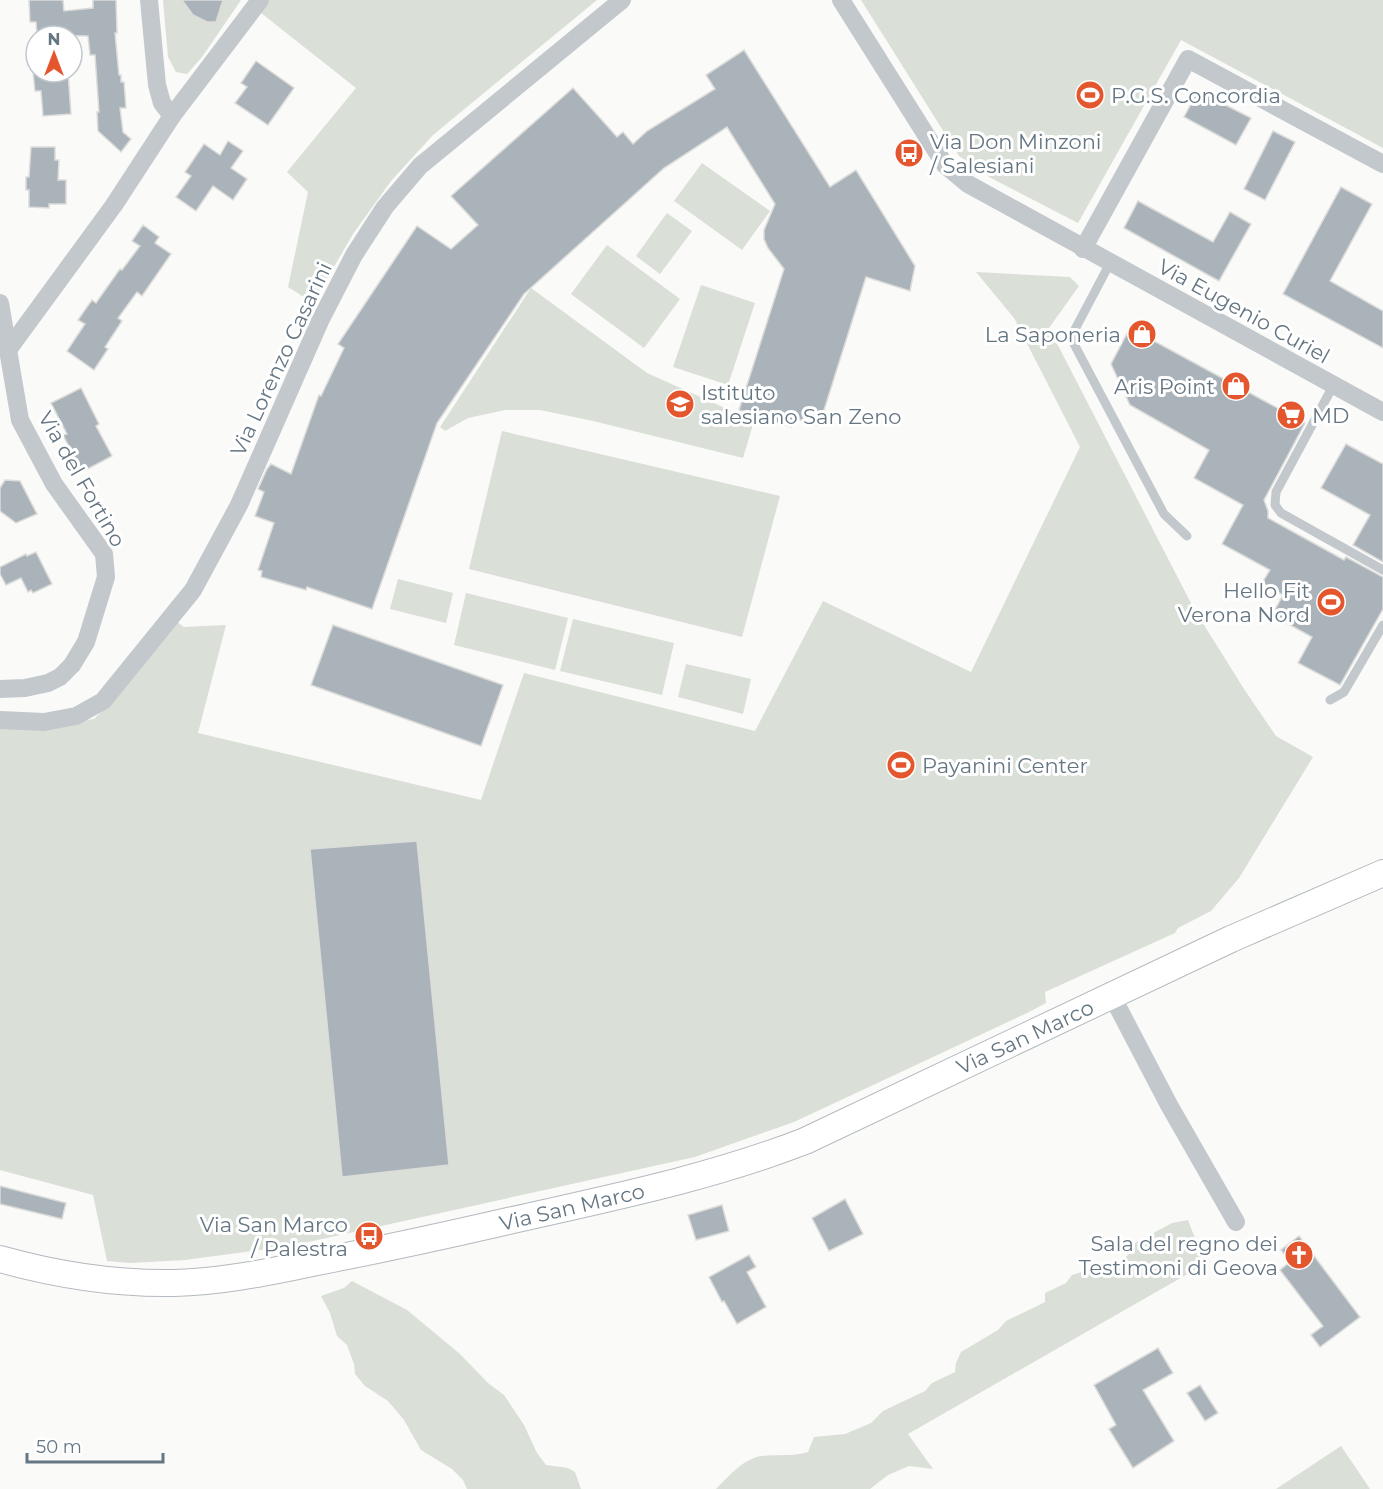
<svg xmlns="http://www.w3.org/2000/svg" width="1383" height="1489" viewBox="0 0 1383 1489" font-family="Montserrat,sans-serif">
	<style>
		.green { fill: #dadfd7 }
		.building { fill: #aab3b9; stroke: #dcdcda; stroke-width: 1.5 }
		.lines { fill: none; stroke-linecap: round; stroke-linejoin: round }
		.secondary-casing { stroke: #b3babf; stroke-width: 28 }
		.lane { stroke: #c3c8cc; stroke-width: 9 }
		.street { stroke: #c3c8cc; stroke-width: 18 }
		.secondary { stroke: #fff; stroke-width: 26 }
		.labels { text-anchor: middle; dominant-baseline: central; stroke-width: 6; stroke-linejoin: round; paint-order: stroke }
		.poi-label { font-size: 21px; fill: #657683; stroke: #fff; text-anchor: start }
		.street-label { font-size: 21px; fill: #657683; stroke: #fff }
	</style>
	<rect width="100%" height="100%" fill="#fafaf8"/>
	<g class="green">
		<polygon points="163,0 241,0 202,57 187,74 176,72 168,57"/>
		<polygon points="261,0 597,0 433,135 391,181 353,234 313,303 288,287 308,192 287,172 356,88 256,9"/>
		<polygon points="861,0 1383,0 1383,148 1181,40 1078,223 991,178 959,156"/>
		<polygon points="702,163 770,211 742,250 674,201"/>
		<polygon points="667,213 692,231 660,274 636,256"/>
		<polygon points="607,245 680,299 644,348 571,294"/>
		<polygon points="976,272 1070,277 1079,286 1049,328 1194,609 1244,689 1276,736 1313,757 1239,878 1211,911 1178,928 1175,933 1045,992 1046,1003 1027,1013 794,1122 695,1157 290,1246 185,1260 130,1263 107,1261 93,1195 0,1170 0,726 32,729 94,719 121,692 177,622 184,627 226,625 198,733 481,800 524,673 755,731 823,601 971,672 1080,447 1014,318"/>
		<polygon points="701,285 755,303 728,385 673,367"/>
		<polygon points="531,288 647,373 754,421 743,458 593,421 540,410 505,410 468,418 445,431 440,427"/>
		<polygon points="502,431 780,496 742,637 469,569"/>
		<polygon points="398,579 453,593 446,623 390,609"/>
		<polygon points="466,593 568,618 555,670 454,645"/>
		<polygon points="573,619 674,643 662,695 560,671"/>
		<polygon points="686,664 751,679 743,714 678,697"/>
		<path d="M1188,1220L1205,1264L908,1434L933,1469L909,1466L888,1475L870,1489H716C728,1477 743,1459 761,1456C777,1454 792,1457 808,1452L814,1437L845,1434L871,1423L883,1411L925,1391L932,1383L955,1372L956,1363L961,1352L998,1330L1006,1321L1045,1302V1293L1066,1283L1072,1275L1085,1271L1110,1273L1129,1254L1135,1243L1172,1223Z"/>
		<polygon points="352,1281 407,1310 460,1354 488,1383 504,1395 524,1425 537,1453 546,1465 568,1468 575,1472 581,1489 467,1489 463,1480 452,1469 421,1450 404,1420 388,1401 365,1386 355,1374 354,1364 347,1345 337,1336 330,1313 321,1296 344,1288"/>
		<polygon points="1341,1446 1370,1489 1276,1489"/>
	</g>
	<g class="building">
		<polygon points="29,0 63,0 64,11 93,8 93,0 116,0 117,33 115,33 119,75 121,75 121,82 124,82 126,108 120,108 123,132 131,139 121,152 98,131 97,112 99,112 95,55 90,55 88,36 37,35 36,22 30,22"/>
		<polygon points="182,0 223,0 216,22 207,22 193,15"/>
		<polygon points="744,50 830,187 856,170 915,266 910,291 866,277 819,426 794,418 791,427 739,410 784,269 768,248 764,239 764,230 775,204 727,127 664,168 524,294 437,423 372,609 307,587 306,590 261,577 262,571 258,570 274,523 255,516 264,492 258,489 267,469 271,464 291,474 319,395 321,396 344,348 338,344 417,226 451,249 478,225 451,196 573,88 617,137 623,132 633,144 647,131 715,89 706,75"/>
		<polygon points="256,61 294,88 268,125 235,103 247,87 241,83"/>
		<polygon points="33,72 68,72 71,114 43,116 41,91 35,91"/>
		<polygon points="1198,91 1251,118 1236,145 1184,117"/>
		<polygon points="1273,131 1295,142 1265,200 1244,189"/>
		<polygon points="228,141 243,151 231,168 247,179 233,200 213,186 196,211 176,197 191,176 185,172 204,144 220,155"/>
		<polygon points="31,147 55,147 55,160 59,160 58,180 66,180 66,204 49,204 49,208 29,207 29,190 26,190 26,177 29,177"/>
		<polygon points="1341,187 1372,204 1330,281 1383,311 1383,348 1283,294"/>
		<polygon points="1138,201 1213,242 1230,212 1251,224 1219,281 1124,228"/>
		<polygon points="143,225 159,237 155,243 171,254 142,296 137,292 118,318 122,321 105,347 108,349 94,370 67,351 85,324 78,320 87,307 92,300 96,303 120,269 122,270 140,246 132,241"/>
		<polygon points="1130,328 1305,423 1264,500 1268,511 1268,518 1344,560 1346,557 1383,577 1383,609 1340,685 1298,663 1312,637 1272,615 1283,595 1262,583 1270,570 1222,544 1243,505 1194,478 1209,450 1130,405 1111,364"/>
		<polygon points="81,388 99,424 96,426 112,456 82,472 63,435 67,434 51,403"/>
		<polygon points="1346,444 1383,464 1383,562 1353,545 1370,515 1321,488"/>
		<polygon points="5,480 20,481 37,514 16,523 0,511 0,488"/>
		<polygon points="36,552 52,584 33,593 31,590 28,592 21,578 6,585 0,574 0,567 26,554 27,556"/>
		<polygon points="333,625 503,685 481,746 311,685"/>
		<polygon points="417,841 449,1165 342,1177 310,849"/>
		<polygon points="0,1186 66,1203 62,1219 0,1204"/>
		<polygon points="845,1199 863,1234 829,1251 812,1218"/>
		<polygon points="722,1205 729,1231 696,1240 688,1215"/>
		<polygon points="1299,1236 1360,1317 1320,1347 1311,1335 1323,1326 1280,1270 1290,1262 1281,1250"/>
		<polygon points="749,1255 756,1267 747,1272 766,1307 737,1324 724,1301 722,1302 709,1277"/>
		<polygon points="1158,1348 1173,1373 1143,1390 1174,1441 1133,1468 1109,1429 1116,1425 1094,1385"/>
		<polygon points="1200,1385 1218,1413 1205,1421 1187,1393"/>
	</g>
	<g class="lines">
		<g class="secondary-casing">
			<path id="secondary" d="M0,1259C57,1275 115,1284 174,1283C224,1282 273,1271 322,1261C383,1249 443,1236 504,1222C605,1199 707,1179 805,1141L1231,939L1383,873"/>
		</g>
		<g class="lane">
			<polyline points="1110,263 1072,335 1074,344 1164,514 1187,536"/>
			<polyline points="1333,386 1276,492 1275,505 1281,513 1383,570"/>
			<polyline points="1330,700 1344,692 1383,625"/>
		</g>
		<g class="street">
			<polyline points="149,0 157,85 162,103 172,116"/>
			<polyline points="841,0 945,165 968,184 1383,412"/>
			<polyline points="1083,249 1188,59 1383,164"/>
			<polyline points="0,303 20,420 54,484 104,554 106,577 86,642 72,665 60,677 48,683 25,688 0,689"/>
			<polyline points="8,350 114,205 172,116 260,0"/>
			<polyline points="0,720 44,722 76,716 103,701 193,590 239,505 320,321 354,255 385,207 420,166 622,0"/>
			<polyline points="1112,996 1169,1105 1236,1222"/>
		</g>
		<use href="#secondary" class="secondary"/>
	</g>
	<defs>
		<g id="stadium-disc" transform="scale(1.5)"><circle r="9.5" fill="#e4572e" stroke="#fff"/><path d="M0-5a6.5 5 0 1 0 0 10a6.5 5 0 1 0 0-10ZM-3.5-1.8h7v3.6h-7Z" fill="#fff"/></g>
		<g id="bus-disc" transform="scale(1.5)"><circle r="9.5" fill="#e4572e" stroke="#fff"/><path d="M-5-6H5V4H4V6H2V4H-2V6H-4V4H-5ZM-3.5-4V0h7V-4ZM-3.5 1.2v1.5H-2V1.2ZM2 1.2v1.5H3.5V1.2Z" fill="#fff"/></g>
		<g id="shop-disc" transform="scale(1.5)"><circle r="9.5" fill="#e4572e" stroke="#fff"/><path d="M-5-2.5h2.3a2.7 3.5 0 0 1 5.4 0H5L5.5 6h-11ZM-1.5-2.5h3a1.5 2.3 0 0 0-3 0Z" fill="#fff"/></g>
		<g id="university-disc" transform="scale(1.5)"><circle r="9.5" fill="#e4572e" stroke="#fff"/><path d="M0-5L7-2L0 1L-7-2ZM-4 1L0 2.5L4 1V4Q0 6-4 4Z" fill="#fff"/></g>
		<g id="supermarket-disc" transform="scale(1.5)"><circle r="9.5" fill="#e4572e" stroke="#fff"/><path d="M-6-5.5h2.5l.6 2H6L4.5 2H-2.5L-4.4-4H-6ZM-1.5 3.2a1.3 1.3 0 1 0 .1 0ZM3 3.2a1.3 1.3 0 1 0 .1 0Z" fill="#fff"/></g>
		<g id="church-disc" transform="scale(1.5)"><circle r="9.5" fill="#e4572e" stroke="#fff"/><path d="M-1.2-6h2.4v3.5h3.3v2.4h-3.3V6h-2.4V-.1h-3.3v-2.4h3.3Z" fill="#fff"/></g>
	</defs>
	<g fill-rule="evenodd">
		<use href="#stadium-disc" x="1090" y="95"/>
		<use href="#bus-disc" x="909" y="153"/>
		<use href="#shop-disc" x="1142" y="334"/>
		<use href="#shop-disc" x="1236" y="386"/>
		<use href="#university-disc" x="680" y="404"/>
		<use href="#supermarket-disc" x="1291" y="415"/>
		<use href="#stadium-disc" x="1331" y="602"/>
		<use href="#stadium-disc" x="901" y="765"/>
		<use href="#bus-disc" x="369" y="1236"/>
		<use href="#church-disc" x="1299" y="1255"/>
	</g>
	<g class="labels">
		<g class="poi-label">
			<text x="1111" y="95">P.G.S. Concordia</text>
			<text x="930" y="141">Via Don Minzoni<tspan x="930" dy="24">/ Salesiani</tspan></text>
			<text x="1121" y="334" text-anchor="end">La Saponeria</text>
			<text x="1215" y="386" text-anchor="end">Aris Point</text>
			<text x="701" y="392">Istituto<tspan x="701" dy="24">salesiano San Zeno</tspan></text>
			<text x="1312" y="415">MD</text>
			<text x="1310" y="590" text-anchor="end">Hello Fit<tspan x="1310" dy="24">Verona Nord</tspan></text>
			<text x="922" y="765">Payanini Center</text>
			<text x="348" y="1224" text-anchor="end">Via San Marco<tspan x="348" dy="24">/ Palestra</tspan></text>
			<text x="1278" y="1243" text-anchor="end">Sala del regno dei<tspan x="1278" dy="24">Testimoni di Geova</tspan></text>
		</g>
		<g class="street-label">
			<text transform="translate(1244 311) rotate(29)">Via Eugenio Curiel</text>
			<text transform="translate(281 359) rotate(-65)">Via Lorenzo Casarini</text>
			<text transform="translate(82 479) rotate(60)">Via del Fortino</text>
			<text transform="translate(1025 1037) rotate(-25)">Via San Marco</text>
			<text transform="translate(572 1207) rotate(-13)">Via San Marco</text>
		</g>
	</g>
	<g transform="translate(54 54)"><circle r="28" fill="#ffffff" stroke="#c1c8cd" stroke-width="1.5"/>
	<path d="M0-4.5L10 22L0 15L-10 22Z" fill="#e4572e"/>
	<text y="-9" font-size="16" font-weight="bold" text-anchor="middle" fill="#657683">N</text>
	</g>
	<path d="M27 1453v9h136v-9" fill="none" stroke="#657683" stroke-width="3"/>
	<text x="36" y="1453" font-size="18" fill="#657683" stroke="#ffffff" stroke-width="4.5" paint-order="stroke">50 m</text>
</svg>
